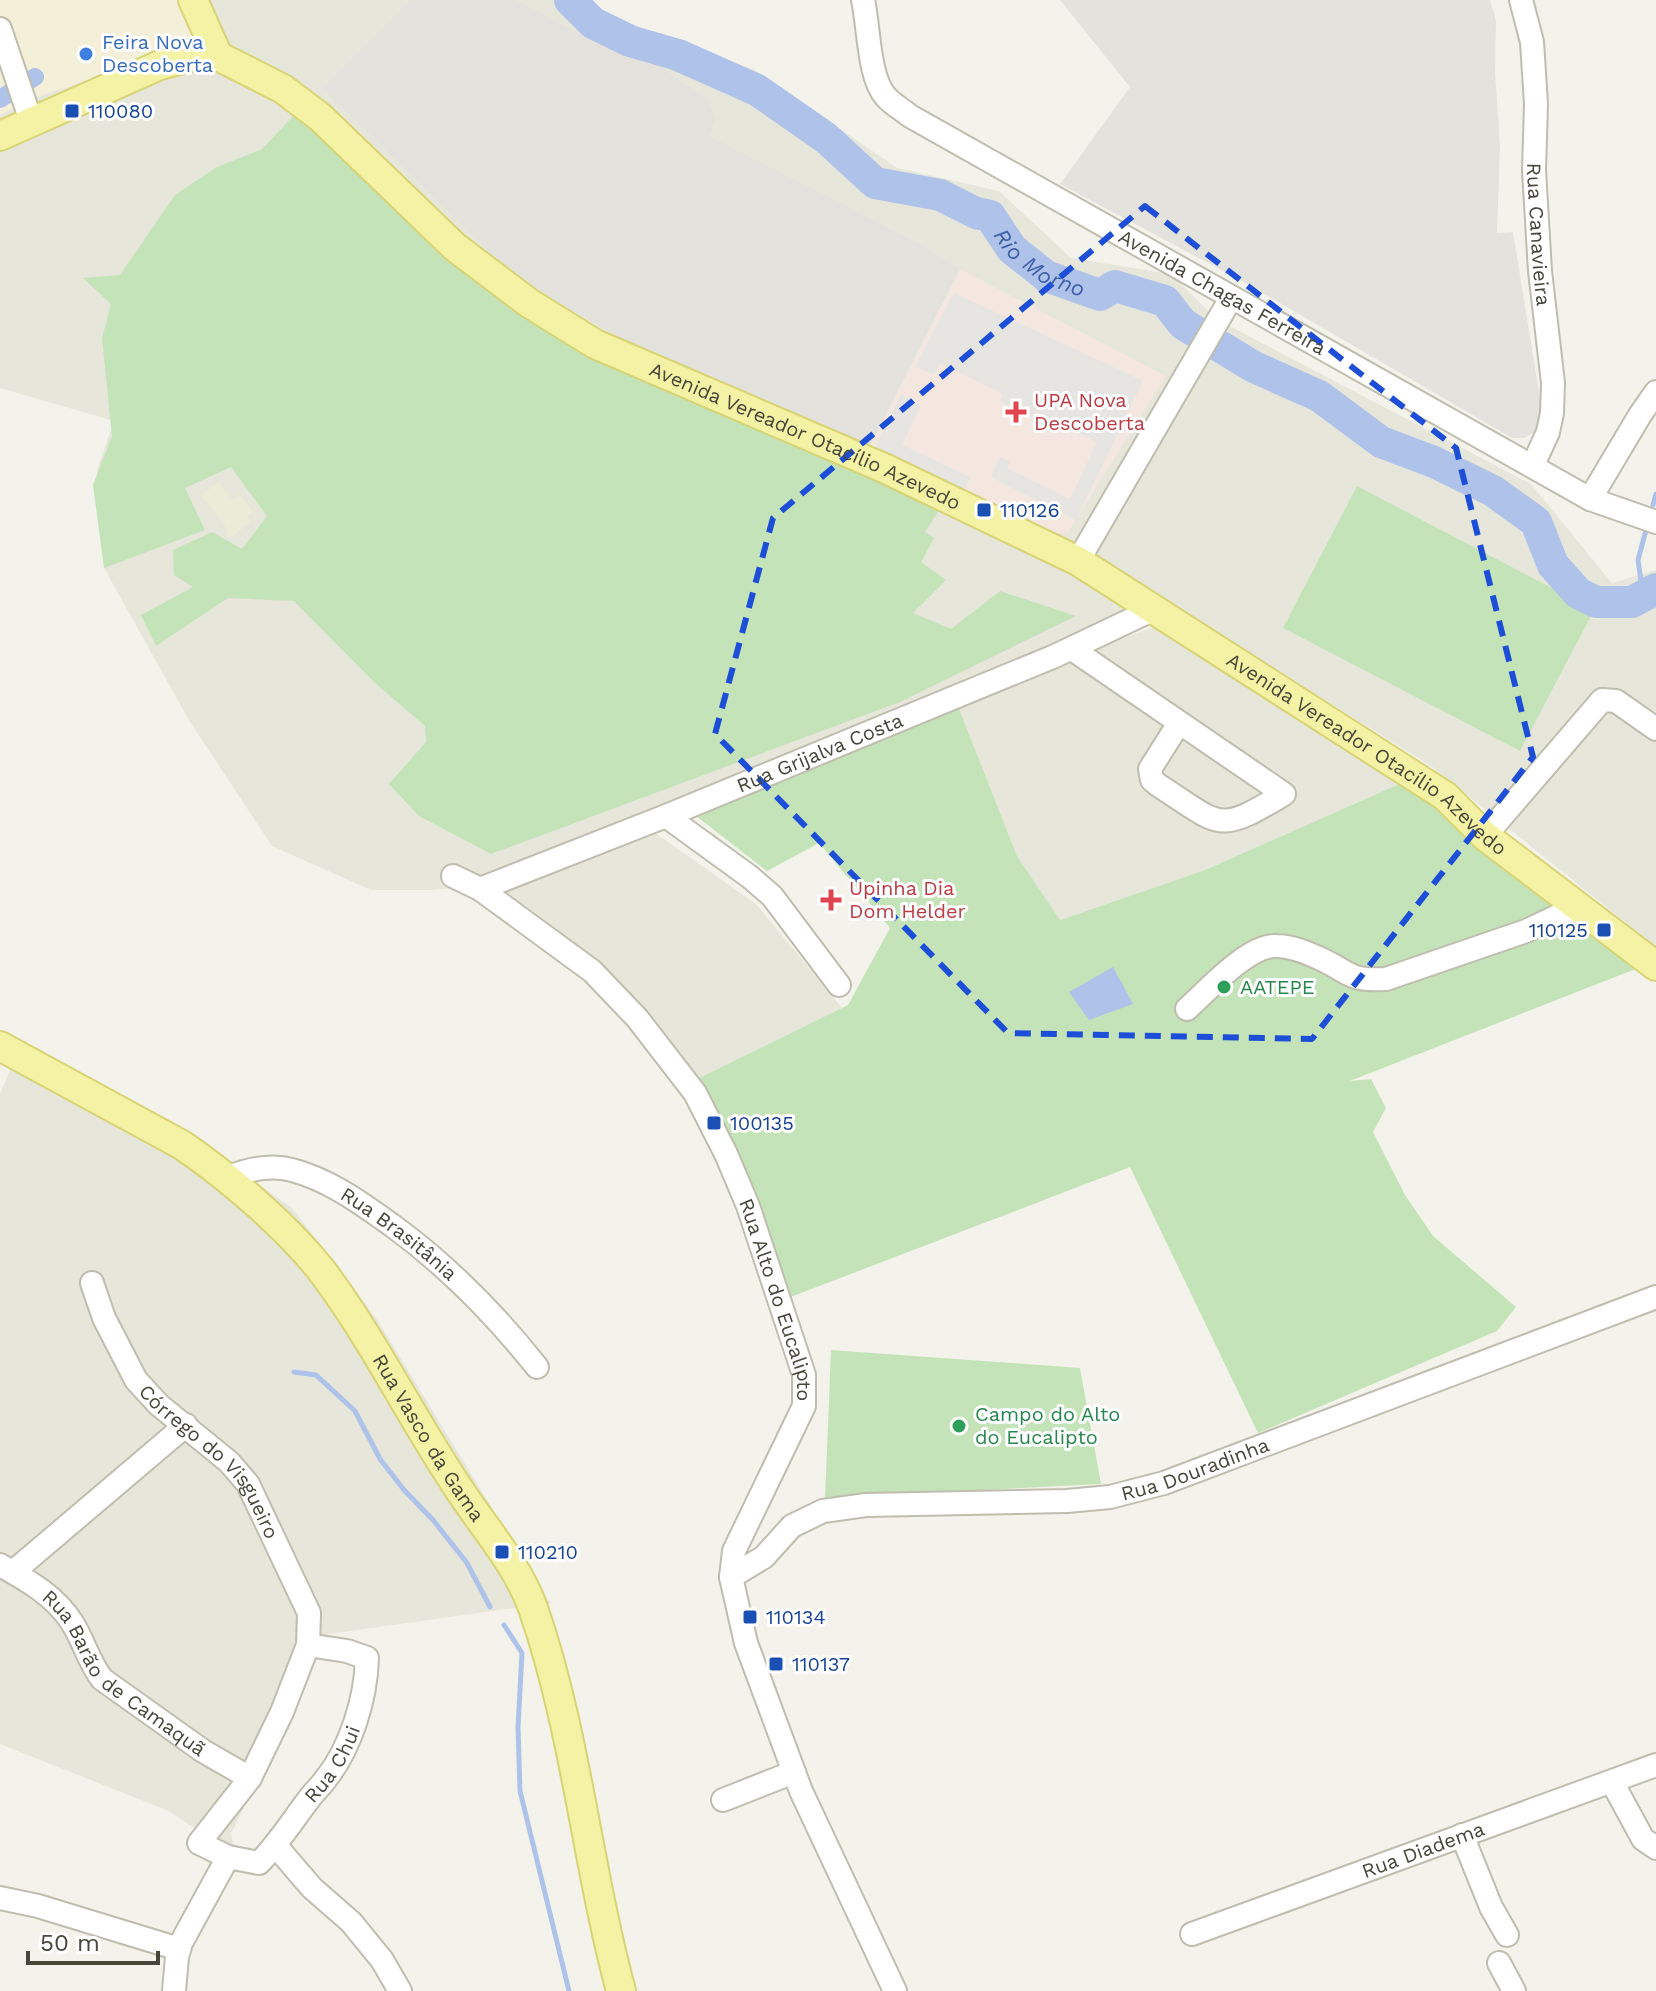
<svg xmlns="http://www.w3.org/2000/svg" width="1656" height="1991" viewBox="0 0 1656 1991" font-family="'Work Sans',sans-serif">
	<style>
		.residential { fill: #e7e6da }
		.commercial { fill: #f3efd9 }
		.industrial { fill: #e4e2dc }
		.education { fill: #ebebd7 }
		.medical { fill: #f3e7e0 }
		.green { fill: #c5e3b9 }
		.parking { fill: #e6e5e2 }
		.water { fill: #afc2e9 }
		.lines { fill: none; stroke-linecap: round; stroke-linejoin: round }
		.stream { stroke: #afc2e9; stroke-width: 5 }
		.canal { stroke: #afc2e9; stroke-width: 18 }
		.river { stroke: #afc2e9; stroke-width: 32 }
		.minor-casing { stroke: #bfbdae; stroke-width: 26 }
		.major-casing { stroke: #d8d475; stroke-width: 32 }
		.minor { stroke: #fff; stroke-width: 22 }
		.major { stroke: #f4f2a4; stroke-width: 28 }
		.marked { fill: none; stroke: #1d4ed8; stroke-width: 6; stroke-dasharray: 16 10; stroke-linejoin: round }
		.shop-dot { fill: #3f7fe0; stroke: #fff; stroke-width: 3 }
		.transit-dot { fill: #1a4fb4; stroke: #fff; stroke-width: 3 }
		.health-dot { fill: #e0444e; stroke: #fff; stroke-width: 3 }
		.leisure-dot { fill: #2e9e5b; stroke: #fff; stroke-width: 3 }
		.labels { text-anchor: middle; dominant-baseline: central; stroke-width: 6; stroke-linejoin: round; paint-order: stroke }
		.shop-label { font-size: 20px; fill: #366cbe; stroke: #fff; text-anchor: start }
		.transit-label { font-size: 20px; fill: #164399; stroke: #fff; text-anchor: start }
		.street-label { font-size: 20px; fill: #47463a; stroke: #fff }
		.health-label { font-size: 20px; fill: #be3a42; stroke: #fff; text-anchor: start }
		.leisure-label { font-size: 20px; fill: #27864d; stroke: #fff; text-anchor: start }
		.water-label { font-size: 22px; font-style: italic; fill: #3d60a9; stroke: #fff }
	</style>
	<rect width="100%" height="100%" fill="#f4f3eb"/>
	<g class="residential">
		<polygon points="0,0 582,0 595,17 753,69 897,168 999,191 1071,258 1171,274 1216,319 1531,484 1612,583 1656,570 1656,947 1431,766 1171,604 666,816 463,887 433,890 371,890 272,846 190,722 104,568 97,470 114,421 0,388"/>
		<polygon points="1155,627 1406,781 1205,870 1059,920 1017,856 958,706 1053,662"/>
		<polygon points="651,830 756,904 842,1008 697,1079 497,889"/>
		<polygon points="18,1051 171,1121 292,1208 376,1318 550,1603 329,1634 231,1834 237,1857 169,1811 0,1744 0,1094"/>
	</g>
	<polygon class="commercial" points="0,0 190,0 195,26 191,37 180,50 163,58 46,94 0,115"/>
	<g class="industrial">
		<polygon points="411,0 515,0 588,38 591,32 633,48 706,98 716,119 709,136 922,245 960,269 869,448 658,358 562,305 500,262 322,88"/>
		<polygon points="1060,0 1490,0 1496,20 1495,71 1500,147 1497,233 1513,232 1541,405 1535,432 1524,438 1512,438 1242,281 1060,184 1130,87"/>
	</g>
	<polygon class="education" points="219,482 232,499 240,495 253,512 247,516 251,522 230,538 226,532 228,530 201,495"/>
	<polygon class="medical" points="960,269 1166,376 1068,532 1057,534 869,448"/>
	<g class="green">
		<polygon points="297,112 442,250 942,506 925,532 934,538 921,562 946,580 913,613 951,629 1000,591 1076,616 900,702 491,854 419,816 389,784 426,742 425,726 374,682 294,601 228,598 156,646 141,615 193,587 174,575 173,550 212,532 242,549 267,516 231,467 185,488 205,530 104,568 93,485 112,436 102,338 111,304 83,278 120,275 175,195 217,167 262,149"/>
		<polygon points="1357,486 1594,610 1520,751 1283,628"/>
		<polygon points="958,706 1017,856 1060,920 1205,870 1406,781 1638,968 1350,1081 1371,1079 1386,1108 1373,1132 1405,1195 1433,1236 1516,1307 1497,1331 1258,1433 1130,1167 788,1298 697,1079 848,1005 890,928 819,843 767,871 696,816"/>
		<polygon points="831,1350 1080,1368 1101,1484 825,1498"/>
	</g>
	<g class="parking">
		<polygon points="954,293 1143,381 1076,520 991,477 1000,457 1010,462 1007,468 1070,499 1097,442 1036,412 1033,418 1000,402 1003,394 940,363 934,375 915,366"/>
		<polygon points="901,395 921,405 902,445 970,477 963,493 874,450"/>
	</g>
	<polygon class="water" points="1113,967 1133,1004 1089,1020 1069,992"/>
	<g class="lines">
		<g class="stream">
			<polyline points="1653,505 1656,494"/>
			<polyline points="1643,595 1638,560 1646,530"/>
			<polyline points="294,1372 316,1375 355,1411 380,1459 404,1490 433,1520 467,1563 490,1607"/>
			<polyline points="504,1625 522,1653 518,1727 520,1791 569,1991"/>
		</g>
		<polyline class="canal" points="0,99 35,77"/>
		<path class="river" id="s1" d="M570,0L593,23L630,41L678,55L757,90L826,138L875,183L940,195L976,213L990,216L1012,249L1046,276L1100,295L1115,286L1165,301L1183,324L1254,367L1319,396L1381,442L1434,462L1493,491L1536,522L1553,565L1578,593L1596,602H1632L1656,589"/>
		<g class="minor-casing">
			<g id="minor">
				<path id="s2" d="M863,0C869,26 868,77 886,97C892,104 903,110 910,116L1590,499L1656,522"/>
				<path id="s3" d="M1521,0L1532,42L1536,104L1534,170L1540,271L1553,383L1552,413L1548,432L1533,465"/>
				<polyline points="0,29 31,121"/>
				<polyline points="1590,499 1640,415 1656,392"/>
				<polyline points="1078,561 1231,298"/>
				<path d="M1072,649L1284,794C1216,835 1222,826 1158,785L1152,780L1150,769L1179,723"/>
				<polyline points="666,816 750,877 772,896 839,985"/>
				<polyline points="1485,836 1602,700 1616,701 1656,729"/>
				<path id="s4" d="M453,876L480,889L592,971L637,1018L695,1093L726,1154L748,1206L804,1375V1406L734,1551L731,1577L746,1643L801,1791L895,1991"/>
				<path id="s5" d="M480,889L666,816L1055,656L1154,609"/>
				<path d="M1187,1009C1207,991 1248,945 1276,946C1292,946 1308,953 1323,960C1352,974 1349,981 1386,979L1526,931L1579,906"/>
				<path id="s6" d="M227,1178C246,1170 271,1164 292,1170C330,1180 362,1204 393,1226C449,1267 494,1313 537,1367"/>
				<path id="s7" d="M92,1283L104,1318L136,1380L159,1405L229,1462L248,1484L309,1613L308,1645L282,1712L250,1778L199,1843L228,1857L259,1863C278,1844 292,1821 309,1799C314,1792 320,1787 325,1780C351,1748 366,1698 367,1658L347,1651L308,1645"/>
				<path id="s8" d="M0,1565C27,1580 56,1596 73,1624C84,1642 89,1662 102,1679L203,1751L250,1778"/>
				<polyline points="13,1572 186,1425"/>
				<path id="s9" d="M731,1577L764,1557L792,1526L823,1511L866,1505L1067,1501L1110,1497L1164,1483L1656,1297"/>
				<polyline points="1612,1782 1643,1839 1656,1848"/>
				<polyline points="723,1800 794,1772"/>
				<polyline points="1462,1835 1491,1907 1507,1935"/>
				<polyline points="276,1846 312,1888 351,1922 382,1960 400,1991"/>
				<polyline points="0,1898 38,1906 179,1949"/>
				<path id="s10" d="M1192,1934L1656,1765"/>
				<polyline points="1499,1963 1514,1991"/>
				<polyline points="174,1991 177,1957 181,1943 228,1857"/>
			</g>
		</g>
		<g class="major-casing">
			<g id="major">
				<path id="s11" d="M193,0L218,56L283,89L320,117L455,247L529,303L595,344L884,468L1078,561L1445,796L1485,836L1656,966"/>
				<polyline points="0,136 160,65 194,56 218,56"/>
				<path id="s12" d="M0,1046L182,1145C229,1177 291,1230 325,1275C373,1340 409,1413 453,1480C479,1522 516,1561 533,1608C576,1732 587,1865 621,1991"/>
			</g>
		</g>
		<use href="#minor" class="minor"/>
		<use href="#major" class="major"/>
	</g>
	<path class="marked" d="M1145,206L1456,448L1533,757L1312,1039L1008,1033L715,734L773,518Z"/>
	<circle class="shop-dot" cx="86" cy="54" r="8"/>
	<g class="transit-dot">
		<rect x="64" y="103" width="16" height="16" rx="4"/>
		<rect x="976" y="502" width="16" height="16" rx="4"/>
		<rect x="1596" y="922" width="16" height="16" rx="4"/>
		<rect x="706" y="1115" width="16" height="16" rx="4"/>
		<rect x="494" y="1544" width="16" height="16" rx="4"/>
		<rect x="742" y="1609" width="16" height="16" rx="4"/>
		<rect x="768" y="1656" width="16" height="16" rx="4"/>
	</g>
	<g class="health-dot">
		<path d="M1012 400h8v8h8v8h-8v8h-8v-8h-8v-8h8z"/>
		<path d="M827 888h8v8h8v8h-8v8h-8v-8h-8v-8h8z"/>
	</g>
	<g class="leisure-dot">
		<circle cx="1224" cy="987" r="8"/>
		<circle cx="959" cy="1426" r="8"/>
	</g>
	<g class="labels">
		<g class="shop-label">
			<text x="102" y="42">Feira Nova<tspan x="102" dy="23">Descoberta</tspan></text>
		</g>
		<g class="transit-label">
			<text x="88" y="111">110080</text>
			<text x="1000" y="510">110126</text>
			<text x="1588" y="930" text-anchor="end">110125</text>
			<text x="730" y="1123">100135</text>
			<text x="518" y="1552">110210</text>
			<text x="766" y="1617">110134</text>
			<text x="792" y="1664">110137</text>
		</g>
		<g class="street-label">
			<text stroke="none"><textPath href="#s3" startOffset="236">Rua Canavieira</textPath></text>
			<text stroke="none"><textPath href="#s2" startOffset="490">Avenida Chagas Ferreira</textPath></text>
			<text stroke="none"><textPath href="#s11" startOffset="768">Avenida Vereador Otacílio Azevedo</textPath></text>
			<text stroke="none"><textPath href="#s5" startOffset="366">Rua Grijalva Costa</textPath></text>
			<text stroke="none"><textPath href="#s11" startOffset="1416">Avenida Vereador Otacílio Azevedo</textPath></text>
			<text stroke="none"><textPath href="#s6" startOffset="192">Rua Brasitânia</textPath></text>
			<text stroke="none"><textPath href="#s4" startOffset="552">Rua Alto do Eucalipto</textPath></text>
			<text stroke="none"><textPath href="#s12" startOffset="594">Rua Vasco da Gama</textPath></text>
			<text stroke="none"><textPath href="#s7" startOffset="218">Córrego do Visgueiro</textPath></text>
			<text stroke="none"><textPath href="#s9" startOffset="492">Rua Douradinha</textPath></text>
			<text stroke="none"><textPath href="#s8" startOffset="168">Rua Barão de Camaquã</textPath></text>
			<text stroke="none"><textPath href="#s7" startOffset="850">Rua Chui</textPath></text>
			<text stroke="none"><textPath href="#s10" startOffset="246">Rua Diadema</textPath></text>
		</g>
		<g class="health-label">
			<text x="1034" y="400">UPA Nova<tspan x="1034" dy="23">Descoberta</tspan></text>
			<text x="849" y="888">Upinha Dia<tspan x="849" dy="23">Dom Helder</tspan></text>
		</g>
		<g class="leisure-label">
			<text x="1240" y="987">AATEPE</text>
			<text x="975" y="1414">Campo do Alto<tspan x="975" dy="23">do Eucalipto</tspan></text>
		</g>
		<g class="water-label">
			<text stroke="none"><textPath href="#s1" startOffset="552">Rio Morno</textPath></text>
		</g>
	</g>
	<path d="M28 1951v12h130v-12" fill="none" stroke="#47463a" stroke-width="4"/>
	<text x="40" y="1951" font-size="24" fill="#47463a" stroke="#ffffff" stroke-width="6" paint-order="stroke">50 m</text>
</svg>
